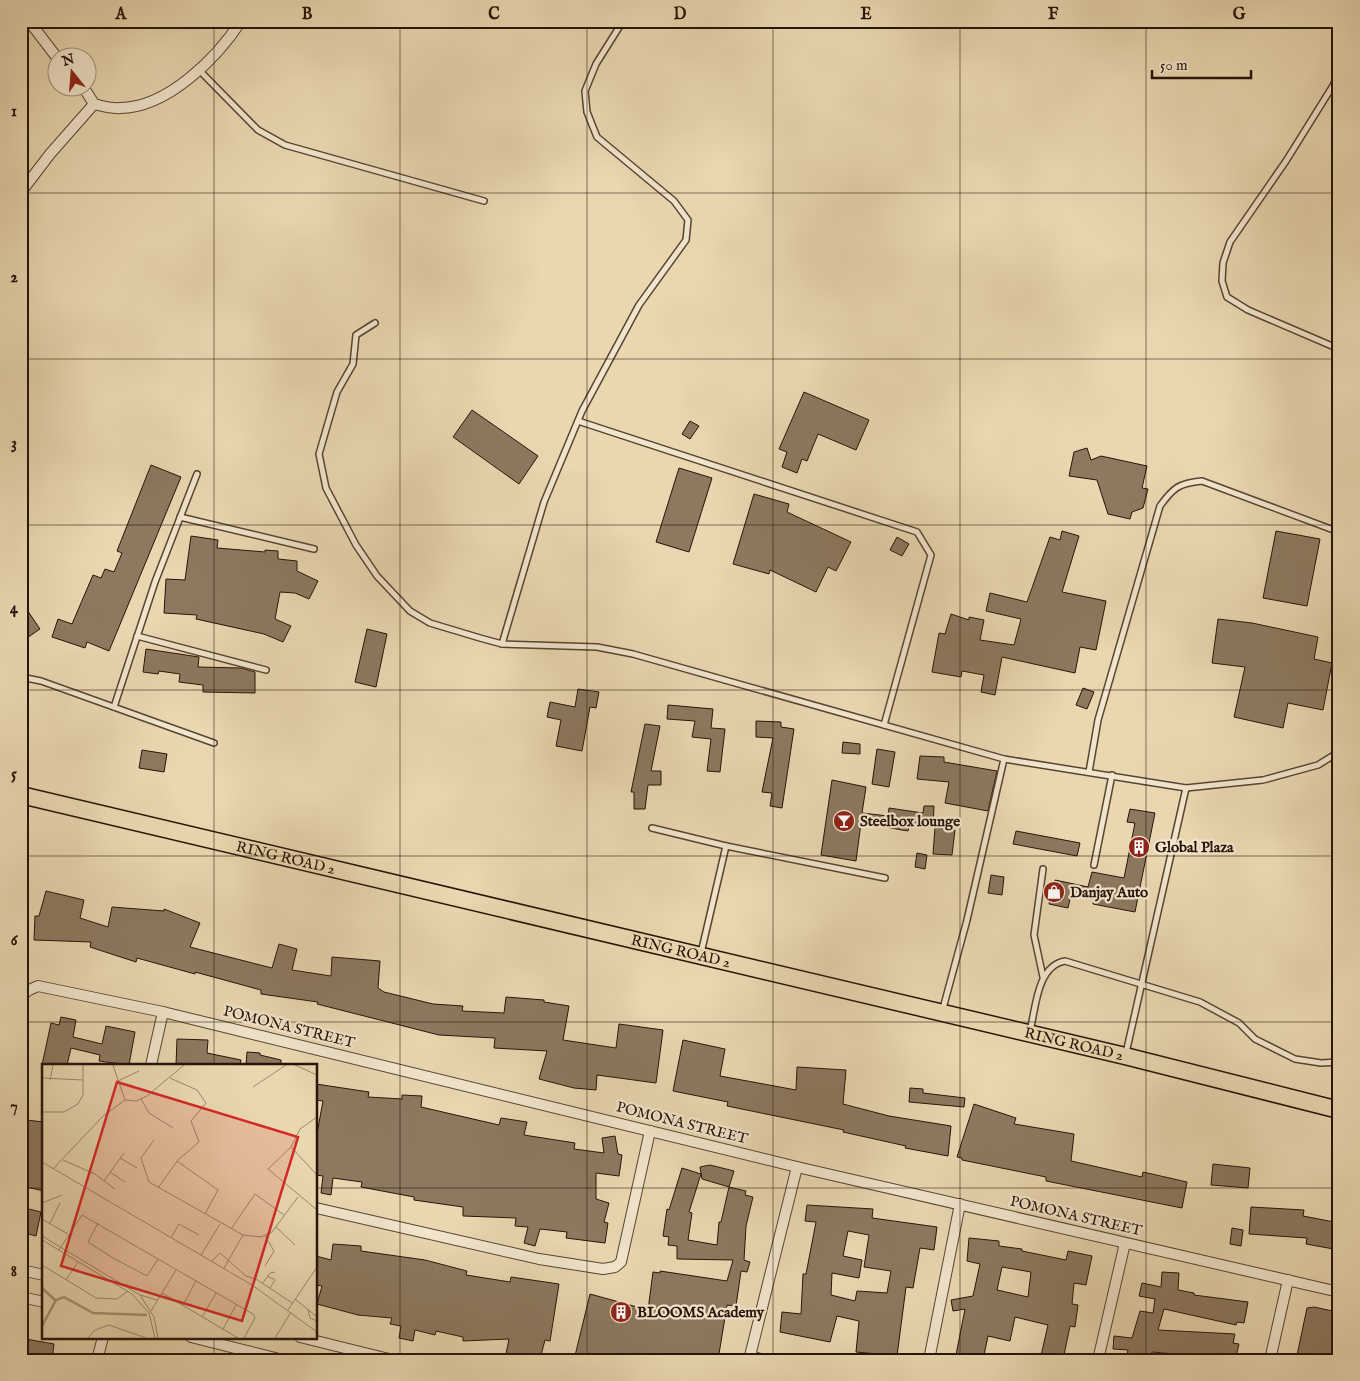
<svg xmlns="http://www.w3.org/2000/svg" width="1360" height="1381" viewBox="0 0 1360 1381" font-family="'IM FELL English',serif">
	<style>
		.building { fill: #8c7960; stroke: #271309; fill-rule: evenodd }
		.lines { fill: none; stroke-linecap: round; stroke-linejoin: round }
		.service-casing { stroke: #584433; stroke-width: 8 }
		.minor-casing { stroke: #584433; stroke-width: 12 }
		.primary-casing { stroke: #271309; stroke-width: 19 }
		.service { stroke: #f1e5cc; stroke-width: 5 }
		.minor { stroke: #f1e5cc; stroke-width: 10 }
		.primary { stroke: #e9d7b0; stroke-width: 16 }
		.grid { fill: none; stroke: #271309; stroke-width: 1; stroke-opacity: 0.55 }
		.labels { text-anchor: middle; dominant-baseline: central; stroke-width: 4.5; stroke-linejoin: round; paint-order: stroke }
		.poi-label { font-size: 15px; font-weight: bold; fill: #271309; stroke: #f1e5cc; text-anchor: start }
		.street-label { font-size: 15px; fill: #271309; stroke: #f1e5cc }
		.inset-river { fill: none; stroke: #a79477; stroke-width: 2.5 }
		.inset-road { fill: none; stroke: #9b896d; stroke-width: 1 }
		.view { fill: #d62828; fill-opacity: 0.15; stroke: #d62828; stroke-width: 2.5 }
		.inset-edge { fill: none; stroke: #271309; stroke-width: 2.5 }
		.neatline { fill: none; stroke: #271309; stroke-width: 2 }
		.grid-label { font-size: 16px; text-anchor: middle; font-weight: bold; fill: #271309 }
	</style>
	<rect width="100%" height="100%" fill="#e9d7b0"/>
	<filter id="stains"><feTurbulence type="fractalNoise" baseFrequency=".004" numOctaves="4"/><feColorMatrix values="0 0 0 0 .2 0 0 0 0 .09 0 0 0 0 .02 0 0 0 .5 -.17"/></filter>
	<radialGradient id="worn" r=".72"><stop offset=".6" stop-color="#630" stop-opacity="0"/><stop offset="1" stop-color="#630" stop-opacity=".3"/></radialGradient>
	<g class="building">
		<polygon points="804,392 869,420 856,450 818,434 807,461 802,459 797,473 782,467 787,452 779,449"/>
		<polygon points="472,410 538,456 519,484 453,437"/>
		<polygon points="690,421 699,426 690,439 682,434"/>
		<polygon points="1087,448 1091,460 1101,456 1147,466 1142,488 1148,489 1143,508 1132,512 1130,519 1108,514 1097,480 1069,476 1074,452"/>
		<polygon points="151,465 181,477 109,651 87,642 85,648 52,637 58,619 72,624 93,575 101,578 105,569 114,572 122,553 117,551"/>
		<polygon points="679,468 712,478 689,552 656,542"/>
		<polygon points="754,494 789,504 787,512 851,542 836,571 828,567 816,592 770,570 769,574 733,564"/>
		<polygon points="1062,531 1079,536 1062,592 1106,601 1096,650 1080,647 1075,673 1002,657 995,695 981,692 984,675 962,671 961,677 932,672 939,633 945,634 951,614 969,620 969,617 984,620 980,640 1014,645 1021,619 986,611 990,593 1027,602 1050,537 1060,540"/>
		<polygon points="1276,531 1320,539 1307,606 1263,598"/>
		<polygon points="191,536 218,540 217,548 265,552 265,550 278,551 278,559 297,561 297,571 318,581 309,599 295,593 280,592 275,619 291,626 283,642 264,634 196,619 197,615 164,613 166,579 185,580"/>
		<polygon points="897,537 909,544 902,556 890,550"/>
		<polygon points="21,601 40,629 21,642"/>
		<polygon points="1218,619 1252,623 1318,637 1314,659 1332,663 1323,710 1288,703 1283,728 1234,717 1245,667 1212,663"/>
		<polygon points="367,629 387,634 376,687 355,682"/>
		<polygon points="146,649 199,657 198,667 241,668 255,672 255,693 203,692 203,685 179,682 180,674 159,671 158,674 143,672"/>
		<polygon points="1083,688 1094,692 1087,709 1076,705"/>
		<polygon points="578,689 599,692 596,708 590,707 582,751 556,746 561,720 547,717 550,702 575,707"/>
		<polygon points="668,705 713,709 711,728 725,729 720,772 707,771 711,739 692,737 695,721 667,719"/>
		<polygon points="756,721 781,722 781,727 794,729 782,808 770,806 772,793 762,792 773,738 756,737"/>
		<polygon points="645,724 660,726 651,771 661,771 661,785 648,785 645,809 634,809 634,792 631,792"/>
		<polygon points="843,742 860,744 860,754 842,753"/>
		<polygon points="877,749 895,752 889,787 872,784"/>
		<polygon points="142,750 167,754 164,772 139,768"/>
		<polygon points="920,756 944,757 944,762 997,771 988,811 945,803 949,782 917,779"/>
		<polygon points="832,780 866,787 862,813 888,816 889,808 923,813 924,806 934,806 933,827 909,827 908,831 861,823 856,861 821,855"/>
		<polygon points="1130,809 1155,813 1135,912 1093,904 1094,899 1071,895 1068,908 1049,904 1055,880 1088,887 1092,872 1124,878 1135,823 1127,822"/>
		<polygon points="935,828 955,830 952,855 933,854"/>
		<polygon points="1016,831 1080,843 1077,856 1013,844"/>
		<polygon points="917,853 927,855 925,869 915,867"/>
		<polygon points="991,875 1004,877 1002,895 988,893"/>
		<polygon points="46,891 84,900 80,918 108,927 112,907 164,911 164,909 200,923 190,947 272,968 279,944 297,949 292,970 331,976 332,957 380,961 378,988 384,992 433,1004 463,1006 462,1011 504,1013 506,997 544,1000 544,1002 569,1006 563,1040 616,1048 619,1024 663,1030 656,1083 597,1075 596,1090 574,1088 539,1079 547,1051 494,1048 495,1038 439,1035 317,1004 318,1002 261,994 261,990 195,972 195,974 137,958 136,962 90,947 91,942 34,940 35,916 39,916"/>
		<polygon points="61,1017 76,1020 73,1037 102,1044 106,1026 135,1032 129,1065 99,1061 100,1055 71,1048 67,1065 42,1065 51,1023 59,1025"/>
		<polygon points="177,1039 208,1040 207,1053 241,1060 240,1065 176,1065"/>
		<polygon points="683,1040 725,1049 720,1076 796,1090 797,1067 846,1070 843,1104 889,1116 951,1126 948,1156 905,1148 906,1146 843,1132 844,1130 727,1106 728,1102 673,1091"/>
		<polygon points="247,1052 260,1053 260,1055 281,1060 281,1065 246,1065"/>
		<polygon points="316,1084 369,1092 368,1097 402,1099 402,1095 422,1096 421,1107 499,1125 501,1118 527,1122 524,1135 575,1143 574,1149 604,1153 602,1138 615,1136 618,1154 622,1155 619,1176 596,1173 596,1199 609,1203 604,1222 608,1223 605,1243 566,1238 567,1232 540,1229 535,1246 524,1243 528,1227 515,1226 516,1218 463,1216 463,1207 414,1200 414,1197 361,1187 362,1182 333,1178 331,1195 321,1193 323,1176 316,1175 316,1139 323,1101 316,1100"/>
		<polygon points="910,1088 923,1089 923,1093 965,1098 964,1107 909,1102"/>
		<polygon points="974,1104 1016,1118 1014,1124 1074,1134 1071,1161 1142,1177 1143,1172 1187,1182 1182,1208 1046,1181 1046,1177 962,1160 962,1158 957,1157"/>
		<polygon points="26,1120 44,1122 44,1191 21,1186 21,1153"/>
		<polygon points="1213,1164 1250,1168 1248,1188 1211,1185"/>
		<polygon points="710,1165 734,1171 729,1187 702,1179 700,1167"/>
		<polygon points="682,1168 701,1174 689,1212 692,1213 688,1240 717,1245 719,1222 721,1222 729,1187 746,1191 745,1195 753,1197 746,1226 744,1260 750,1262 747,1272 741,1271 736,1306 727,1305 718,1360 574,1360 590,1294 648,1310 653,1272 660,1273 660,1271 727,1281 733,1260 677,1259 677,1246 668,1245 669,1237 663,1236 667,1209 669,1210"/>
		<path d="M807,1205L873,1209L872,1218L937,1227L934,1250L920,1248L913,1288L906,1287L897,1356L856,1352L859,1321L837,1316L830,1342L780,1332L782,1312L801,1314L803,1274H806L816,1222L805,1221ZM848,1231L869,1235L864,1267L891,1271L887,1293L857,1291L855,1301L831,1295L832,1273L859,1278L862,1260L843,1256Z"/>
		<polygon points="21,1207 41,1212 36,1236 21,1232"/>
		<polygon points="1251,1207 1304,1210 1303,1216 1339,1223 1339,1250 1306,1244 1307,1238 1249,1234"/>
		<polygon points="1232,1228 1243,1230 1241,1246 1230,1244"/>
		<path d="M969,1238L999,1241V1246L1022,1249V1251L1066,1260L1068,1251L1092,1256L1086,1285L1074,1283L1072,1304L1078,1305L1075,1327L1070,1326L1063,1360H1040L1048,1325L1015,1317L1010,1341L988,1336L983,1360H955L965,1309L953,1311L951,1300L973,1296L980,1264L967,1261ZM1002,1267L1031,1272L1028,1297L997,1290Z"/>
		<polygon points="333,1244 361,1246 361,1251 425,1260 467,1271 466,1275 510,1282 511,1277 559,1284 550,1341 545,1340 540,1359 506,1354 509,1339 463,1341 463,1337 436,1331 435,1335 415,1330 413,1341 399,1338 401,1326 390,1324 392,1318 358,1315 317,1304 322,1286 316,1285 316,1256 331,1260"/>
		<polygon points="1162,1272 1179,1273 1178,1290 1194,1293 1194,1295 1248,1302 1244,1323 1237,1322 1236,1325 1164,1309 1158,1330 1235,1334 1233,1343 1239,1344 1235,1360 1204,1360 1175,1354 1152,1352 1151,1360 1126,1360 1128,1350 1113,1349 1114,1336 1132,1338 1140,1311 1153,1313 1155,1299 1139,1296 1142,1283 1161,1287"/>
		<polygon points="1314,1307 1337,1312 1334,1325 1339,1325 1339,1342 1335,1360 1296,1360 1307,1308"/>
		<polygon points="26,1339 54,1344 52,1360 23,1360"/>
	</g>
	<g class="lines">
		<g class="service-casing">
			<g id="service">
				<polyline points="199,70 258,130 285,145 484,201"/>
				<polyline points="1334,84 1339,66"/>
				<polyline points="1339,87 1334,84 1286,161 1230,242 1223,263 1222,281 1227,297 1248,310 1339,349"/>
				<polyline points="375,323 356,335 353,364 337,392 319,454 326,488 356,545 377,576 410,611 430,623 480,638 502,644 597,647 633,654 1004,759 1186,788 1263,780 1318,765 1339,752"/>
				<polyline points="578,421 917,532 931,555 884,725"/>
				<polyline points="180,517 314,549"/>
				<polyline points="137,636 266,670"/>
				<polyline points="502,644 544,502 582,411 639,305 686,240 688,220 674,201 597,137 587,112 585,91 596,64 623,21"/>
				<polyline points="21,677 41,681 214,743"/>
				<polyline points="114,707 155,582 197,474"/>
				<path d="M1089,772L1098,720L1160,506C1173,488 1179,483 1202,481L1339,532"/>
				<polyline points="652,828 726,846"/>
				<polyline points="1094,865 1112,775"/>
				<polyline points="1043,869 1034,935 1043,977"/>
				<polyline points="701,953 726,846 885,878"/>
				<polyline points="942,1012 967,920 1004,759"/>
				<path d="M1030,1031C1036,1007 1037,966 1065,961L1200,1002L1239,1023L1255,1039L1295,1059L1321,1063L1339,1062"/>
				<polyline points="1126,1053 1186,788"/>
			</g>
		</g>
		<g class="minor-casing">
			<g id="minor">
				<polyline points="29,21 58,59"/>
				<path d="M84,88L94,104C102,106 112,109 120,108C167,108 217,58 241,21"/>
				<polyline points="21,192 50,154 94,104"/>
				<polyline points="21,996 29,990 38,986 163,1012 797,1167 1339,1292"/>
				<polyline points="151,1065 163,1012"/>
				<polyline points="316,1208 539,1259 603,1269 615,1267 621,1262 650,1131"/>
				<polyline points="21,1270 44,1275"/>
				<polyline points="21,1297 44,1302"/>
				<polyline points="191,1337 283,1360"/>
				<polyline points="300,1337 393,1360"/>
				<polyline points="750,1356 764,1360"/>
				<polyline points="97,1360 103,1337"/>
				<polyline points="749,1360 797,1167"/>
				<polyline points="929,1360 960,1204"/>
				<polyline points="1098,1360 1125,1243"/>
				<polyline points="1270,1360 1288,1280"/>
			</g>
		</g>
		<g class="primary-casing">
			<g id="primary">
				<path id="s1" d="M21,795L1125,1056L1339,1110"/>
			</g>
		</g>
		<use href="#service" class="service"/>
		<use href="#minor" class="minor"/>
		<use href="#primary" class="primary"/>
	</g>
	<path class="grid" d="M214,21V1065M400,21V1360M587,21V1360M773,21V1360M960,21V1360M1146,21V1360M21,193H1339M21,359H1339M21,525H1339M21,690H1339M21,856H1339M21,1022H1339M21,1188H44M316,1188H1339M214,1337V1360"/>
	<defs>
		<g id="bar-disc" transform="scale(1.125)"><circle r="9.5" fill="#8f2418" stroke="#f1e5cc"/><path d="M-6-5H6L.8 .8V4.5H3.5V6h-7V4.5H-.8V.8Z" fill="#fff"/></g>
		<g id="building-disc" transform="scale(1.125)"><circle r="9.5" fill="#8f2418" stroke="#f1e5cc"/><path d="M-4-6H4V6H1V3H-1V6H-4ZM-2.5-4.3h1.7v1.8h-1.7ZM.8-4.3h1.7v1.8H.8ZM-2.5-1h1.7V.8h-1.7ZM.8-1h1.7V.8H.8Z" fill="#fff"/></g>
		<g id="shop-disc" transform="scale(1.125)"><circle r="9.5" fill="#8f2418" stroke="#f1e5cc"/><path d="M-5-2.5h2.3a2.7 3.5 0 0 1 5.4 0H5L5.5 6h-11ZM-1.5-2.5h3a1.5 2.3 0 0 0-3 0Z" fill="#fff"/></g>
	</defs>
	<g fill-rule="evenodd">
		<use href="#bar-disc" x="844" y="821"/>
		<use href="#building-disc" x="1139" y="847"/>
		<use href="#shop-disc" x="1054" y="892"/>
		<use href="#building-disc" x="621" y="1312"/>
	</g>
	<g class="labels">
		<g class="poi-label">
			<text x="860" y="821">Steelbox lounge</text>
			<text x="1155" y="847">Global Plaza</text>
			<text x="1070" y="892">Danjay Auto</text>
			<text x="637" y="1312">BLOOMS Academy</text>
		</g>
		<g class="street-label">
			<text stroke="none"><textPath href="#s1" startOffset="272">RING ROAD 2</textPath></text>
			<text stroke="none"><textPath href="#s1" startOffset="678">RING ROAD 2</textPath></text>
			<text transform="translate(289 1027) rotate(14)">POMONA STREET</text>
			<text stroke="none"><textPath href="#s1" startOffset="1082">RING ROAD 2</textPath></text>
			<text transform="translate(682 1123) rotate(14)">POMONA STREET</text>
			<text transform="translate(1076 1216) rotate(13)">POMONA STREET</text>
		</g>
	</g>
	<g transform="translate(42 1064)">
		<rect width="275" height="275" fill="#e9d7b0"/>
		<path class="inset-river" d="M0,224L13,236M0,262L14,236L22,233L51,249L105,251"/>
		<path class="inset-road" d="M71,1L83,36M253,1L275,11M0,14L41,16M8,16L11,1M76,17L97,7M211,23L244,1M99,35L107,49L131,64M0,48H22L36,40L41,31V1M112,76L99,94L107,118L201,171L219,173L230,168L256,133M249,83L258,65L275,53M78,94L95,104M21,96L53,110L73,125M135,97L176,126L163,150M0,98L210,221L275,268M11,105L61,52L83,36L94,37L105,32L142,1M68,108L83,118M275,111L249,83L226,105L275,146M62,117L82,89M116,124L136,96L157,78L149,57L164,39L155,26L128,14M0,139L20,131M0,155L26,170M8,159L18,139M56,159L46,178L71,194L105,212L116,195M234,163L253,181M189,165L213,130L242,151M0,172L98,231L112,253L116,274M223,172L232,187L223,202M129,174L137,160L157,171M0,176L90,230L107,249L113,274M17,186L40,151L211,250L213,254L202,274M159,191L178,160M170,197L178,189L204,212L214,215L250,239M0,201L54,234L75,235L86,227M182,204L201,171M225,212L233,216L228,224M24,216L36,198M221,219L228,209L233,208M120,229L196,274M98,231L115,236M253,235L275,253M141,241L154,217M266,245L268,254L275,257M246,246L275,203M109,247L134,206M160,253L174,229M181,265L194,241M46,274L53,266L67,261L104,274M233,274L249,248"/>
		<path class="view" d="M75,18L256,73L200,257L19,202Z"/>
		<rect width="275" height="275" class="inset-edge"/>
	</g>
	<rect width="1360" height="1381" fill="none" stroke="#e9d7b0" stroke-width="55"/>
	<g transform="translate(72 72) rotate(343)"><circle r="24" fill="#f1e5cc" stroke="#a0917e"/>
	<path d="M0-4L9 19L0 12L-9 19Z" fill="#8f2418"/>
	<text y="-8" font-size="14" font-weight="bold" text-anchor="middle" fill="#271309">N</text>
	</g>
	<path d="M1152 70v8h99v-8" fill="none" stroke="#271309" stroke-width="2.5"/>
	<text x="1160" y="70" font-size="15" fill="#271309" stroke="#f1e5cc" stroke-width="4" paint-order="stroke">50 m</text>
	<rect x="28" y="28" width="1304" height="1326" class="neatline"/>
	<g class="grid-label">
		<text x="121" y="19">A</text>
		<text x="307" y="19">B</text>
		<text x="494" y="19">C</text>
		<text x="680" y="19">D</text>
		<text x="866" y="19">E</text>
		<text x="1053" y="19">F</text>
		<text x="1239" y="19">G</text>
		<text x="14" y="116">1</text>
		<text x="14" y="282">2</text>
		<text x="14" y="448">3</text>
		<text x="14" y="613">4</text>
		<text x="14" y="779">5</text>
		<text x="14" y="945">6</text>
		<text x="14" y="1111">7</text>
		<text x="14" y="1276">8</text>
	</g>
	<rect width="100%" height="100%" filter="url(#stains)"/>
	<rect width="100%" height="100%" fill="url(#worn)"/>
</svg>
